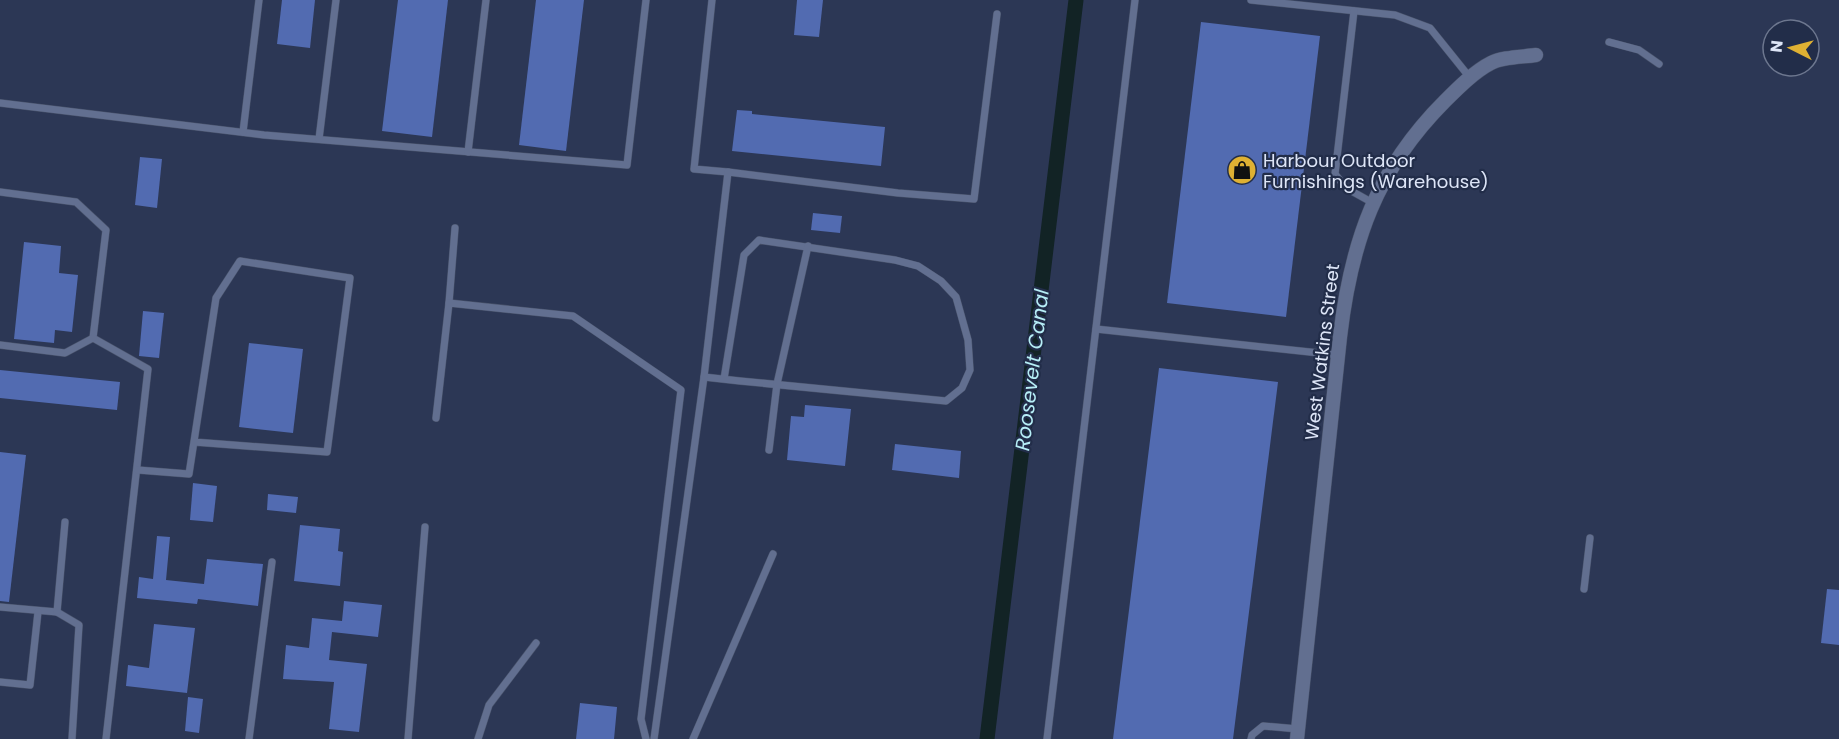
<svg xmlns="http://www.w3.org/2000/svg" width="1839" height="739" viewBox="0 0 1839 739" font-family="Poppins,sans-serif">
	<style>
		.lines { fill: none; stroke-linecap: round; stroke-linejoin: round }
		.canal { stroke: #122325; stroke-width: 15 }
		.building { fill: #526bb1 }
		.service-casing { stroke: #48526a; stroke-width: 8 }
		.minor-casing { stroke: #48526a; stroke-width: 15 }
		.service { stroke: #626f90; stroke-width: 7 }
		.minor { stroke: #626f90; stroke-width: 14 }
		.labels { text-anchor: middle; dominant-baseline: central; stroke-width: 4.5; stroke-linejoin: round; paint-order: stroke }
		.poi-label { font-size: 18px; fill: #dde5f7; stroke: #222d49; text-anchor: start }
		.street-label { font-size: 18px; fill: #dde5f7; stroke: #222d49 }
		.water-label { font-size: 20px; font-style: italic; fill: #b6eef6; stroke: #222d49 }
	</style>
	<rect width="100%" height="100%" fill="#2c3755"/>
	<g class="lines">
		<polyline class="canal" points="987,739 1076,0"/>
	</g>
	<g class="building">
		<polygon points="282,0 315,0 310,48 277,44"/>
		<polygon points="398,0 448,0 432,137 382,131"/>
		<polygon points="536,0 584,0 566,151 519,145"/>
		<polygon points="797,0 823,0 819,37 794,35"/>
		<polygon points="1201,22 1320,36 1286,317 1167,303"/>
		<polygon points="737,110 752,111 752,114 885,127 881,166 732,151"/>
		<polygon points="140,157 162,159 157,208 135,205"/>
		<polygon points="813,213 842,216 840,233 811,230"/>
		<polygon points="24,242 61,246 59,273 78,275 72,332 55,330 54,343 14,339"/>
		<polygon points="143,311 164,313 159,358 139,356"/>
		<polygon points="249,343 303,349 293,433 239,427"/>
		<polygon points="1159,368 1278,382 1233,739 1113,739"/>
		<polygon points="0,370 120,382 117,410 0,398"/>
		<polygon points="805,405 851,409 845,466 787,460 791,416 804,417"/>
		<polygon points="895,444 961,451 959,478 892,470"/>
		<polygon points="0,452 26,455 9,602 0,601"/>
		<polygon points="193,483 217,486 213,522 190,520"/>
		<polygon points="268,494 298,497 296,513 267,510"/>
		<polygon points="300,525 340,529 338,551 343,552 340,586 294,581"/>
		<polygon points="157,536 170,537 166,580 204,584 207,559 263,564 258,606 198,599 197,604 137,598 139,577 153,579"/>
		<polygon points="1827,589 1839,590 1839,645 1821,643"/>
		<polygon points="344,601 382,605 378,637 332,632 329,660 367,664 359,732 329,729 334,682 283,679 286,645 309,648 312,618 342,621"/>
		<polygon points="154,624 195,628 187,693 126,686 128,665 149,668"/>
		<polygon points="188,697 203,699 199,733 185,731"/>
		<polygon points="580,703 617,707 614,739 576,739"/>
	</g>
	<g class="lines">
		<g class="service-casing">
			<g id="service">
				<polyline points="712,0 694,169 728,172"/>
				<polyline points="1251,0 1395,15 1430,28 1471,79"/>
				<polyline points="1354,11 1335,174 1346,188 1373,203"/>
				<polyline points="1609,42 1639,50 1659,64"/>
				<polyline points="0,103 264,135 627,165 646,0"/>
				<polyline points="243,132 259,0"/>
				<polyline points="319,139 336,0"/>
				<polyline points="468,152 486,0"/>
				<polyline points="0,192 76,202 106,230 93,338 148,369 106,739"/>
				<polyline points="449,303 455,228"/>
				<polyline points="1096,329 1338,355"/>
				<polyline points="0,345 65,353 93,338"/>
				<polyline points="704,377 740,381 946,401 962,388 970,370 968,340 956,297 941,281 918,266 895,260 759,240 744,255 724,379"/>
				<polyline points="436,418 449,303 573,316 681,390 641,719 646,739"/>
				<polyline points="769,450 777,384 808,246"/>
				<polyline points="138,470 189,474 216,298 240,261 350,278 327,452 194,442"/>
				<polyline points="1584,589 1590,538"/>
				<polyline points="0,607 57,612 79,625 72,739"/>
				<polyline points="57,612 65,522"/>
				<polyline points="0,682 30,685 38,612"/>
				<polyline points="249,739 272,562"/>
				<polyline points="408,739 425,527"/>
				<polyline points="478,739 489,705 536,643"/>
				<polyline points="654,739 704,377 728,172 898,193 974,199 997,14"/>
				<polyline points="693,739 773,554"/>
				<polyline points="1047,739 1135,0"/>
				<polyline points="1251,739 1252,735 1263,726 1298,729"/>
			</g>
		</g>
		<g class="minor-casing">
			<path id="minor" d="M1297,739L1340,337C1351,242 1376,170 1445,101C1458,88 1475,71 1491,63C1502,57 1522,57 1536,55"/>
		</g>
		<use href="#service" class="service"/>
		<use href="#minor" class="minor"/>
	</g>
	<defs>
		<g id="shop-disc" transform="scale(1.5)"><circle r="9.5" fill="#dfb133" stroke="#222d49"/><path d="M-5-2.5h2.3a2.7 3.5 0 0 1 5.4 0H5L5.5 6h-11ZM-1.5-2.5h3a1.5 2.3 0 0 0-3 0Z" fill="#111"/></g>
	</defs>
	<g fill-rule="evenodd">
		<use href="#shop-disc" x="1242" y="170"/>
	</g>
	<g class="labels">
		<g class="poi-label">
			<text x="1263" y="160">Harbour Outdoor<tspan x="1263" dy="21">Furnishings (Warehouse)</tspan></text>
		</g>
		<g class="street-label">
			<text transform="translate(1322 352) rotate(-83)">West Watkins Street</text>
		</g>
		<g class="water-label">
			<text transform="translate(1032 370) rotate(-83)">Roosevelt Canal</text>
		</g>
	</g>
	<g transform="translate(1791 48) rotate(276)"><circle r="28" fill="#222d49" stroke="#6d778f" stroke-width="1.5"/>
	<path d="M0-4.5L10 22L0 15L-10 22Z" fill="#dfb133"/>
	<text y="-9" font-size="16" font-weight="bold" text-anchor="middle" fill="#dde5f7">N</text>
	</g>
</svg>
